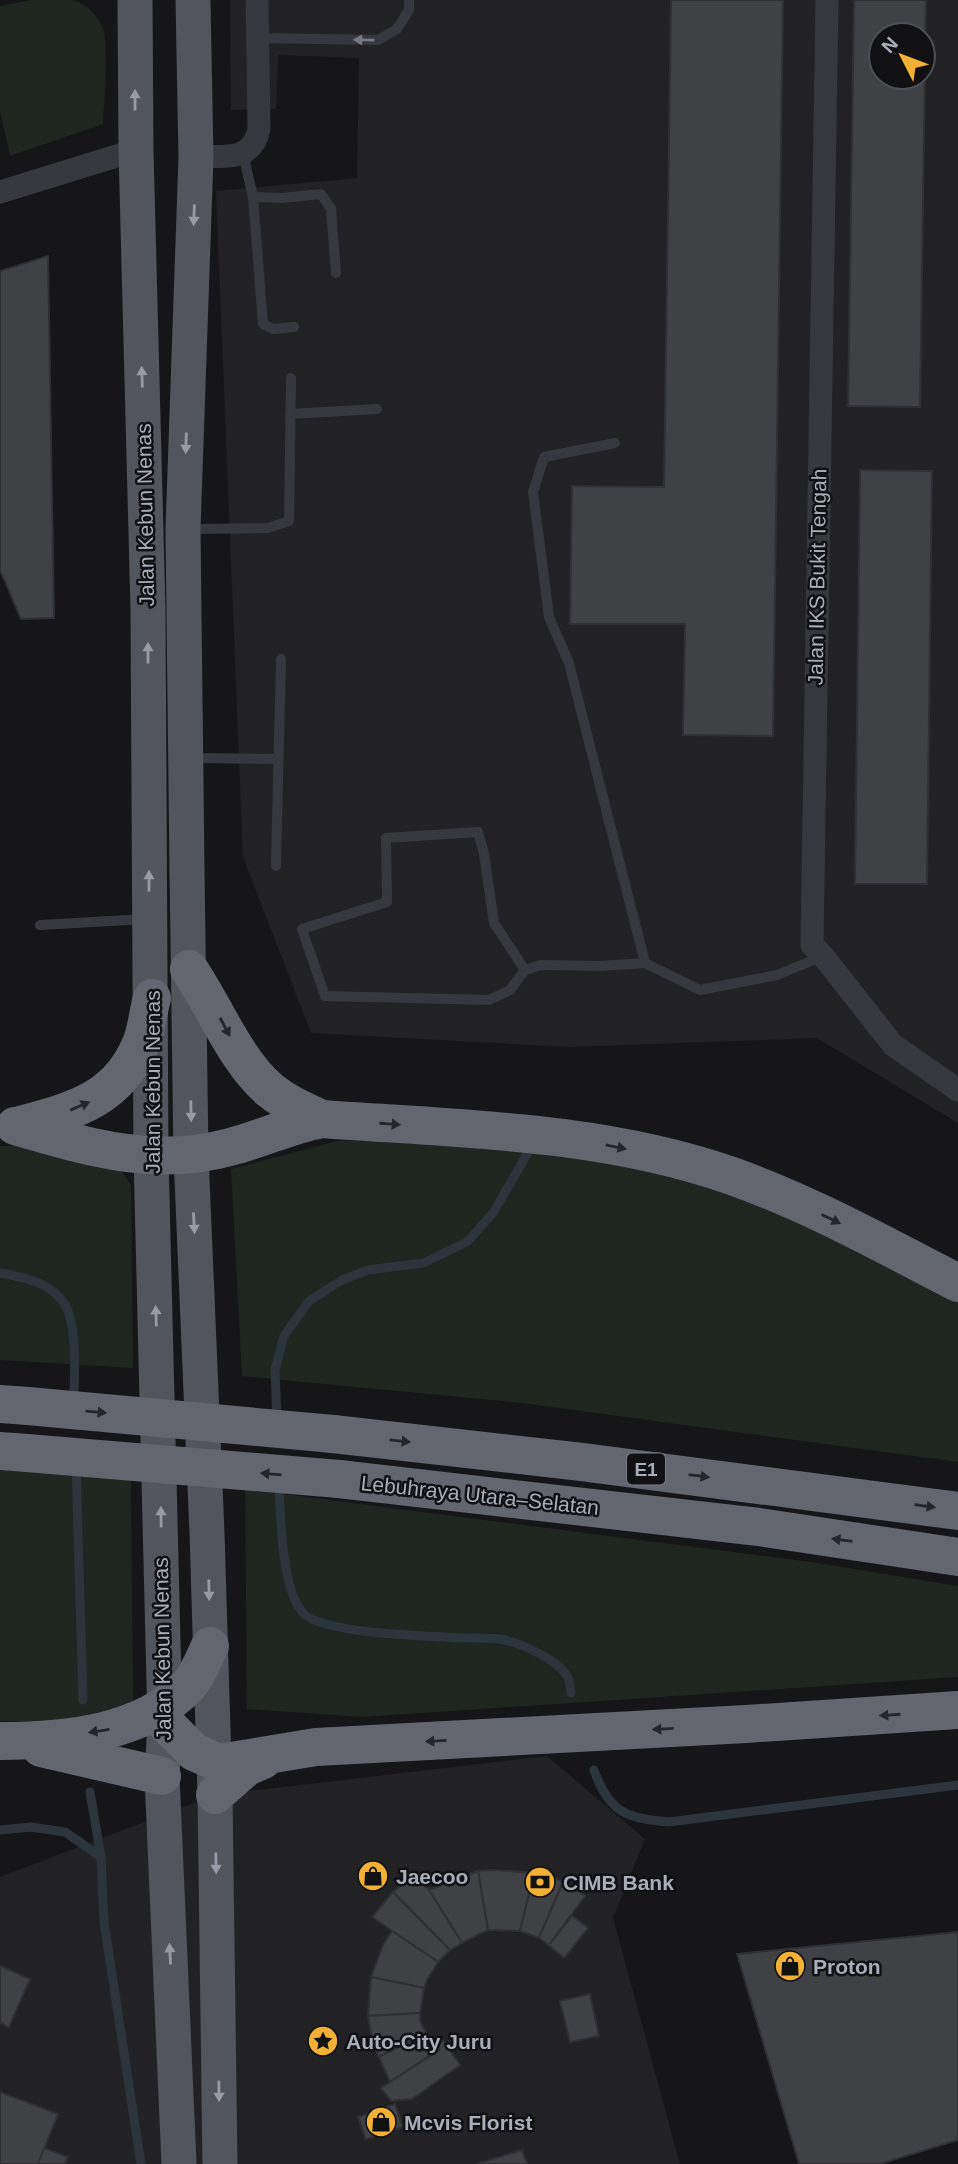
<svg xmlns="http://www.w3.org/2000/svg" width="958" height="2164" viewBox="0 0 958 2164" font-family="Arial,sans-serif">
	<style>
		.built { fill: #222225; fill-rule: evenodd }
		.green { fill: #1e261f }
		.lines { fill: none; stroke-linecap: round; stroke-linejoin: round }
		.stream { stroke: #2c353c; stroke-width: 9 }
		.building { fill: #404145; stroke: #303034; stroke-width: 2; fill-rule: evenodd }
		.lane { stroke: #37383d; stroke-width: 10 }
		.street { stroke: #37383d; stroke-width: 23 }
		.primary { stroke: #53555c; stroke-width: 35 }
		.highway { stroke: #63666e; stroke-width: 38 }
		.highway-bridge { stroke: #63666e; stroke-width: 38 }
		.oneway { fill: #757881 }
		.oneway2 { fill: #979ba6 }
		.oneway3 { fill: #26262a }
		.labels { text-anchor: middle; dominant-baseline: central; stroke-width: 5; stroke-linejoin: round; paint-order: stroke }
		.shield { fill: #111113; stroke: #7b7e86; stroke-width: 2 }
		.shield-label { font-size: 19px; font-weight: bold; fill: #a8adb8 }
		.street-label { font-size: 21px; fill: #a8adb8; stroke: #111113 }
		.poi-label { font-size: 21px; font-weight: bold; fill: #a8adb8; stroke: #111113; text-anchor: start }
	</style>
	<rect width="100%" height="100%" fill="#161618"/>
	<g class="built">
		<path d="M230,0H958V1123L817,1038L569,1047L311,1033L243,857L216,191L357,178L359,58L278,55L276,109L231,110ZM881,35H923V77H881Z"/>
		<polygon points="547,1756 645,1839 613,1918 680,2164 0,2164 0,1877 215,1795"/>
	</g>
	<g class="green">
		<path d="M32,0C45,0 59,0 71,0C85,2 99,16 103,29C109,49 104,101 103,124L10,156L0,110V6Z"/>
		<polygon points="437,1137 627,1160 751,1196 958,1299 958,1462 522,1403 242,1376 231,1169 337,1141"/>
		<polygon points="0,1146 36,1146 119,1168 131,1185 133,1368 0,1360"/>
		<polygon points="0,1468 131,1476 133,1701 81,1722 0,1721"/>
		<polygon points="245,1489 818,1563 958,1586 958,1677 362,1717 247,1709"/>
	</g>
	<g class="lines">
		<g class="stream">
			<path d="M0,1273C21,1277 46,1281 61,1299C79,1320 74,1375 74,1402"/>
			<polyline points="277,1421 275,1370 284,1336 309,1301 342,1280 368,1270 423,1263 467,1242 493,1213 527,1154"/>
			<polyline points="76,1465 83,1700"/>
			<path d="M279,1484C280,1513 282,1594 304,1614C330,1637 462,1637 500,1639C520,1643 556,1658 567,1676C570,1680 570,1688 571,1693"/>
			<path d="M594,1770C609,1813 626,1818 669,1822L958,1785"/>
			<polyline points="90,1792 101,1857"/>
			<polyline points="0,1830 31,1827 65,1832 101,1857 104,1922 141,2164"/>
		</g>
	</g>
	<g class="building">
		<polygon points="671,0 783,0 773,736 683,735 685,624 570,624 572,486 664,487"/>
		<path d="M854,0H926L920,407L848,406ZM881,35H923V77H881Z"/>
		<polygon points="48,256 54,618 21,619 0,570 0,271"/>
		<polygon points="860,470 932,471 927,884 855,884"/>
		<polygon points="494,1870 534,1873 520,1931 488,1930 478,1871"/>
		<polygon points="478,1871 488,1930 462,1943 429,1890"/>
		<polygon points="534,1873 548,1875 563,1882 539,1938 520,1931"/>
		<polygon points="414,1874 429,1890 462,1943 450,1950 393,1892"/>
		<polygon points="563,1882 575,1887 585,1896 549,1945 539,1938"/>
		<polygon points="393,1892 450,1950 438,1962 372,1917"/>
		<polygon points="572,1916 588,1928 564,1958 549,1945"/>
		<polygon points="392,1931 438,1962 427,1980 424,1988 371,1977 383,1945"/>
		<polygon points="958,1932 958,2140 880,2164 799,2164 737,1954"/>
		<polygon points="0,1966 30,1979 9,2027 0,2023"/>
		<polygon points="371,1977 424,1988 420,2013 368,2016"/>
		<polygon points="590,1994 599,2036 570,2042 560,2001"/>
		<polygon points="420,2013 420,2021 426,2033 379,2057 373,2043 368,2016"/>
		<polygon points="426,2033 439,2050 390,2082 379,2057"/>
		<polygon points="443,2040 460,2065 412,2099 391,2101 381,2088 439,2050 435,2045"/>
		<polygon points="0,2092 58,2114 38,2164 0,2164"/>
		<polygon points="395,2104 403,2127 366,2139 358,2117"/>
		<polygon points="44,2148 68,2157 65,2164 38,2164"/>
		<polygon points="522,2150 527,2164 477,2164"/>
	</g>
	<g class="lines">
		<g class="lane">
			<polyline points="258,38 378,40 397,29 409,10 409,0"/>
			<polyline points="243,154 253,197 282,198 321,194 331,209 336,273"/>
			<polyline points="253,197 263,324 273,329 294,327"/>
			<polyline points="290,414 377,409"/>
			<polyline points="615,443 544,457 533,492 549,617 569,663 645,963 700,990 777,975 823,956"/>
			<polyline points="186,529 268,528 289,521 291,378"/>
			<polyline points="189,758 278,759"/>
			<polyline points="276,866 281,659"/>
			<polyline points="40,925 146,919"/>
			<polyline points="525,970 494,923 484,854 478,832 386,838 387,902 302,929 325,996 489,1000 510,990 525,970 541,965 600,966 645,963"/>
		</g>
		<g class="street">
			<polyline points="827,0 812,945 823,956 893,1045 958,1090"/>
			<path d="M196,157C224,155 252,163 259,129L257,0"/>
			<polyline points="0,192 136,150"/>
		</g>
		<g class="primary">
			<polyline points="135,0 136,150 148,610 151,1156 165,1723 162,1776 179,2164"/>
			<polyline points="193,0 196,157 183,529 187,869 191,1155 207,1533 215,1795 220,2164"/>
		</g>
		<g class="highway">
			<path d="M189,969C215,1007 235,1060 270,1090C286,1103 304,1111 322,1119"/>
			<path d="M15,1126C88,1147 154,1168 230,1147C261,1139 290,1125 322,1119C459,1129 601,1130 732,1176C811,1204 884,1245 958,1283"/>
			<path d="M16,1126C72,1111 119,1101 142,1041C147,1027 148,1012 152,998"/>
			<polyline points="0,1404 28,1406"/>
			<polyline points="333,1434 582,1462 958,1511"/>
			<polyline points="0,1451 27,1453"/>
			<polyline points="339,1479 759,1527 958,1557"/>
			<polyline points="165,1723 194,1752 219,1763 316,1747 746,1724 958,1710"/>
			<path d="M0,1741C64,1741 143,1734 189,1685C198,1675 204,1658 210,1646"/>
			<polyline points="41,1748 162,1776"/>
			<polyline points="215,1795 247,1767 263,1760"/>
		</g>
		<g class="highway-bridge">
			<polyline points="28,1406 333,1434"/>
			<polyline points="27,1453 339,1479"/>
		</g>
	</g>
	<defs><path id="oneway-solid" d="M-6-.8H1V-3.2L6.5 0L1 3.2V.8H-6Z" transform="scale(1.75)"/></defs>
	<use class="oneway" href="#oneway-solid" transform="translate(364 40) rotate(-179)"/>
	<g class="oneway2">
		<use href="#oneway-solid" transform="translate(135 100) rotate(-90)"/>
		<use href="#oneway-solid" transform="translate(194 215) rotate(92)"/>
		<use href="#oneway-solid" transform="translate(142 377) rotate(-92)"/>
		<use href="#oneway-solid" transform="translate(186 443) rotate(92)"/>
		<use href="#oneway-solid" transform="translate(148 653) rotate(-90)"/>
		<use href="#oneway-solid" transform="translate(149 881) rotate(-90)"/>
		<use href="#oneway-solid" transform="translate(191 1111) rotate(89)"/>
		<use href="#oneway-solid" transform="translate(194 1223) rotate(87)"/>
		<use href="#oneway-solid" transform="translate(156 1316) rotate(-92)"/>
		<use href="#oneway-solid" transform="translate(161 1517) rotate(-91)"/>
		<use href="#oneway-solid" transform="translate(209 1590) rotate(89)"/>
		<use href="#oneway-solid" transform="translate(216 1863) rotate(89)"/>
		<use href="#oneway-solid" transform="translate(170 1954) rotate(-93)"/>
		<use href="#oneway-solid" transform="translate(219 2091) rotate(89)"/>
	</g>
	<g class="oneway3">
		<use href="#oneway-solid" transform="translate(225 1027) rotate(62)"/>
		<use href="#oneway-solid" transform="translate(80 1106) rotate(-23)"/>
		<use href="#oneway-solid" transform="translate(390 1124) rotate(4)"/>
		<use href="#oneway-solid" transform="translate(616 1147) rotate(11)"/>
		<use href="#oneway-solid" transform="translate(831 1219) rotate(26)"/>
		<use href="#oneway-solid" transform="translate(96 1412) rotate(5)"/>
		<use href="#oneway-solid" transform="translate(400 1441) rotate(6)"/>
		<use href="#oneway-solid" transform="translate(271 1474) rotate(-175)"/>
		<use href="#oneway-solid" transform="translate(699 1476) rotate(7)"/>
		<use href="#oneway-solid" transform="translate(925 1506) rotate(8)"/>
		<use href="#oneway-solid" transform="translate(842 1540) rotate(-172)"/>
		<use href="#oneway-solid" transform="translate(890 1715) rotate(176)"/>
		<use href="#oneway-solid" transform="translate(663 1729) rotate(177)"/>
		<use href="#oneway-solid" transform="translate(99 1731) rotate(171)"/>
		<use href="#oneway-solid" transform="translate(436 1741) rotate(177)"/>
	</g>
	<defs>
		<g id="shop-disc" transform="scale(1.575)"><circle r="9.5" fill="#f2b134" stroke="#111113"/><path d="M-5-2.5h2.3a2.7 3.5 0 0 1 5.4 0H5L5.5 6h-11ZM-1.5-2.5h3a1.5 2.3 0 0 0-3 0Z" fill="#111"/></g>
		<g id="bank-disc" transform="scale(1.575)"><circle r="9.5" fill="#f2b134" stroke="#111113"/><path d="M-6-4H6V4H-6ZM0-2.3a2.3 2.3 0 1 0 0 4.6a2.3 2.3 0 1 0 0-4.6Z" fill="#111"/></g>
		<g id="sight-disc" transform="scale(1.575)"><circle r="9.5" fill="#f2b134" stroke="#111113"/><path d="M0-6L1.8-2.2L6-1.7L2.9 1.2L3.7 5.4L0 3.3L-3.7 5.4L-2.9 1.2L-6-1.7L-1.8-2.2Z" fill="#111"/></g>
	</defs>
	<g fill-rule="evenodd">
		<use href="#shop-disc" x="373" y="1876"/>
		<use href="#bank-disc" x="540" y="1882"/>
		<use href="#shop-disc" x="790" y="1966"/>
		<use href="#sight-disc" x="323" y="2041"/>
		<use href="#shop-disc" x="381" y="2122"/>
	</g>
	<g class="labels">
		<rect class="shield" x="627" y="1453.5" width="38" height="31" rx="5"/>
		<g class="shield-label">
			<text x="646" y="1469">E1</text>
		</g>
		<g class="street-label">
			<text transform="translate(145 515) rotate(-91)">Jalan Kebun Nenas</text>
			<text transform="translate(817 577) rotate(-89)">Jalan IKS Bukit Tengah</text>
			<text transform="translate(152 1082) rotate(-90)">Jalan Kebun Nenas</text>
			<text transform="translate(480 1495) rotate(6)">Lebuhraya Utara–Selatan</text>
			<text transform="translate(162 1649) rotate(-91)">Jalan Kebun Nenas</text>
		</g>
		<g class="poi-label">
			<text x="396" y="1876">Jaecoo</text>
			<text x="563" y="1882">CIMB Bank</text>
			<text x="813" y="1966">Proton</text>
			<text x="346" y="2041">Auto-City Juru</text>
			<text x="404" y="2122">Mcvis Florist</text>
		</g>
	</g>
	<g transform="translate(902 56) rotate(312)"><circle r="33" fill="#111113" stroke="#4d4f55" stroke-width="2"/>
	<path d="M0-5L12 26L0 18L-12 26Z" fill="#f2b134"/>
	<text y="-10" font-size="19" font-weight="bold" text-anchor="middle" fill="#a8adb8">N</text>
	</g>
</svg>
